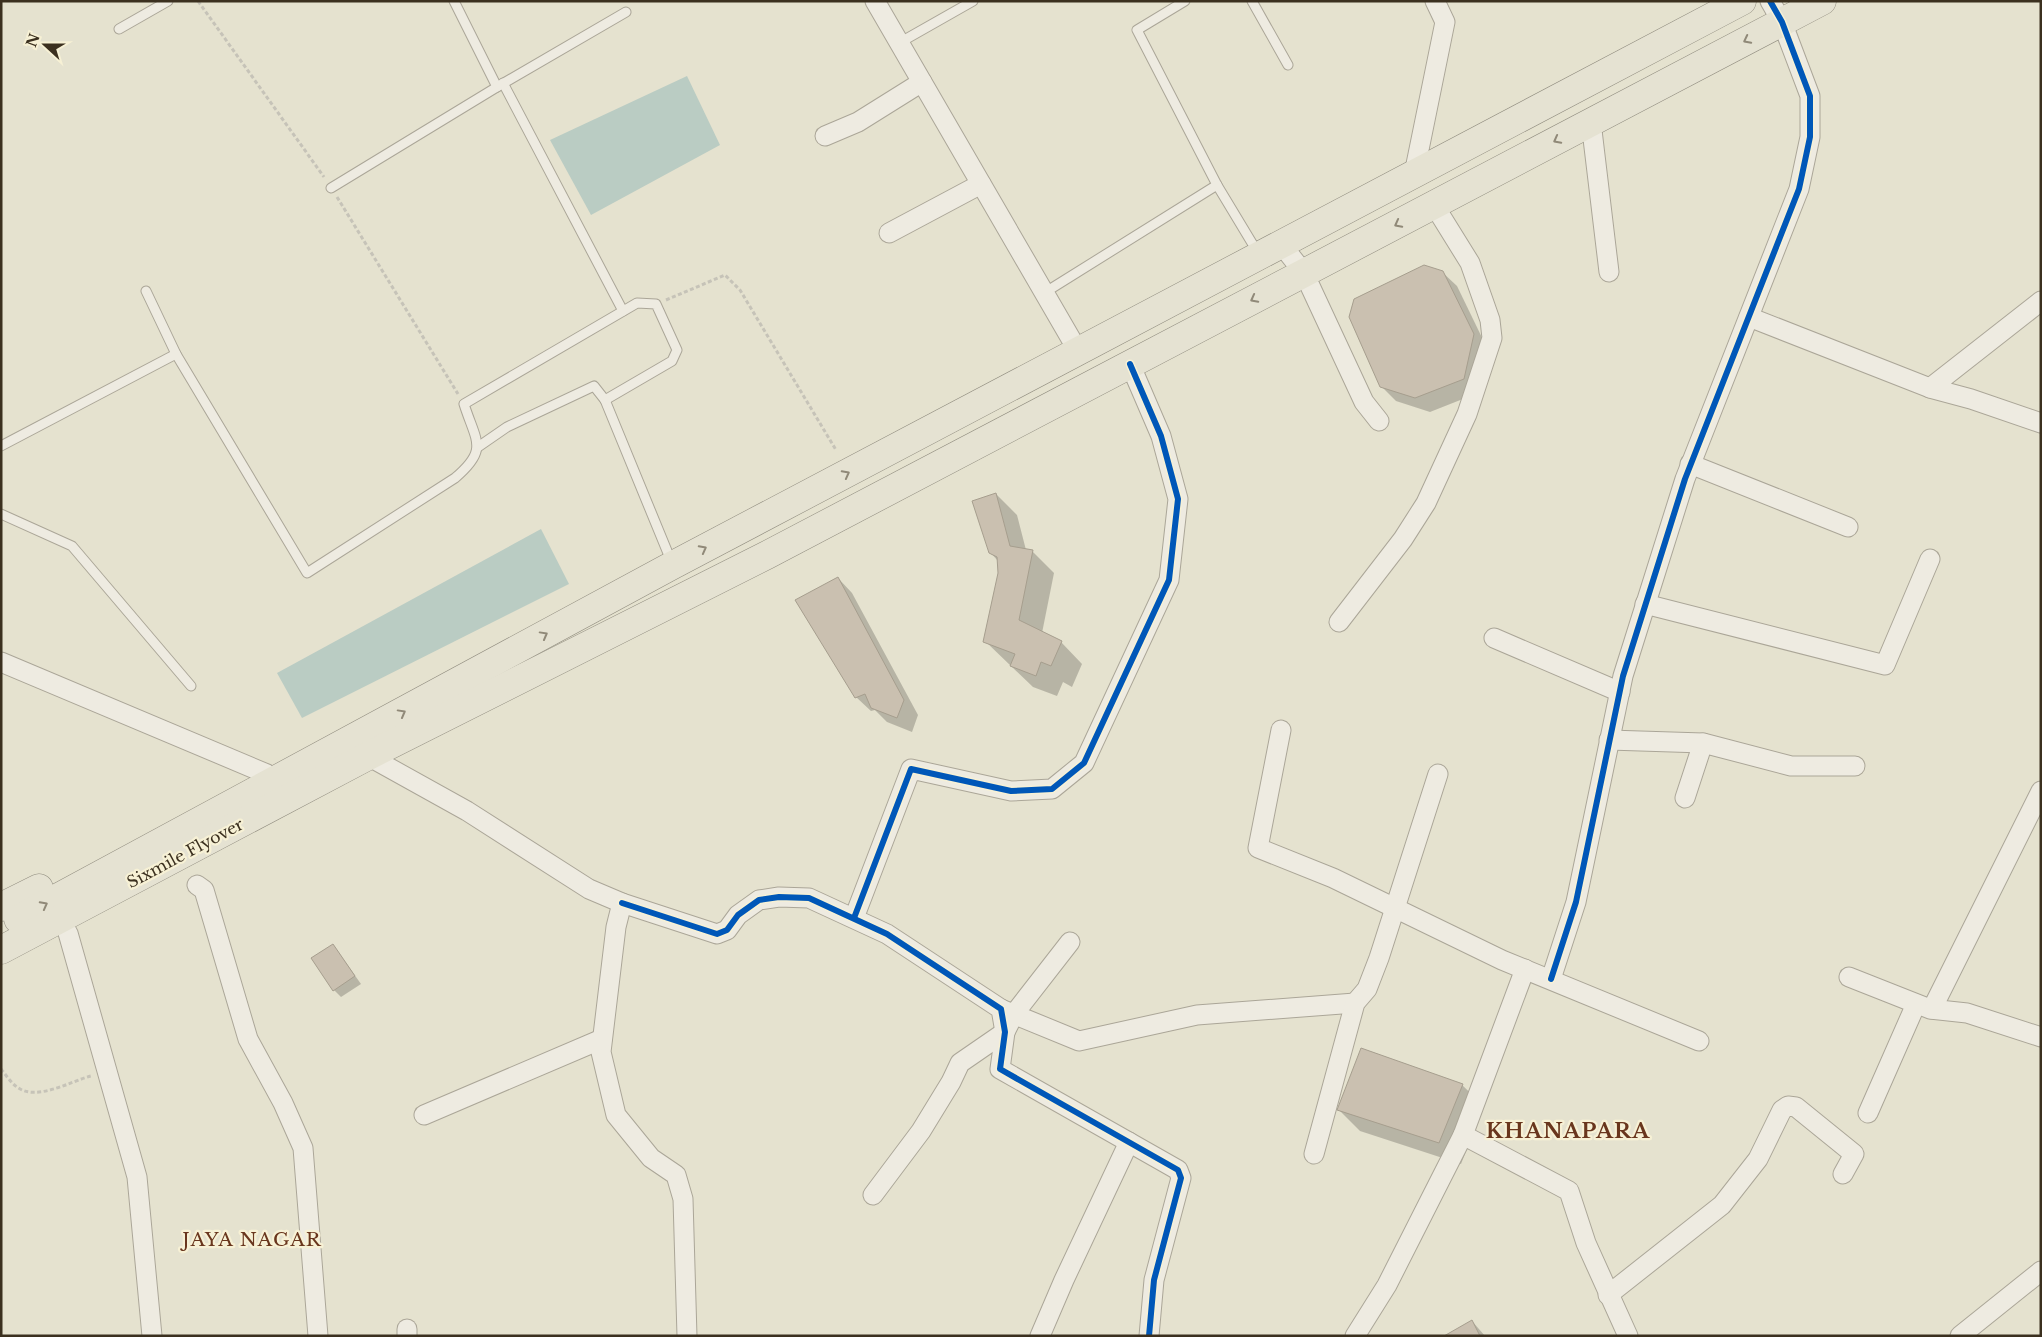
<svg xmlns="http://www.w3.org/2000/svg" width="2042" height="1337" viewBox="0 0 2042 1337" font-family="'Libre Baskerville',serif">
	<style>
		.water { fill: #baccc3 }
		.shadow { fill: #0003 }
		.building { fill: #cac0b0; stroke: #a69e8e }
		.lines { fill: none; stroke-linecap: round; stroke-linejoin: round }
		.service-casing { stroke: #aba698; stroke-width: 11 }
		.minor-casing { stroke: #aba698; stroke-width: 21 }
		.primary-casing { stroke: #908c7f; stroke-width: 29 }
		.path { stroke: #c6c3b8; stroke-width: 3; stroke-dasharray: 4 2.5; stroke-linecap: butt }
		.service { stroke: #eeebe1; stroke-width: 9 }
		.minor { stroke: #eeebe1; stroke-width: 19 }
		.primary { stroke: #e5e2d2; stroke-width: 28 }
		.cycleway-casing { stroke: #f7f1d5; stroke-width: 9 }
		.cycleway { stroke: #0057b8; stroke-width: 6 }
		.oneway { stroke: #908978 }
		.labels { text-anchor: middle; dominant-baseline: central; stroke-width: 4.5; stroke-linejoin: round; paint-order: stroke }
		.street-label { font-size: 16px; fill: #3b301f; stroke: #f7f1d5 }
		.quarter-label { font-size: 19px; letter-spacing: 1px; fill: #69361d; stroke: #f7f1d5 }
		.district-label { font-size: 21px; font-weight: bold; letter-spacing: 1px; fill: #69361d; stroke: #f7f1d5 }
	</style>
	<rect width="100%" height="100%" fill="#e5e2cf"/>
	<g class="water">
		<polygon points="687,76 720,145 591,215 550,140"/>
		<polygon points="541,529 569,584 302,718 277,673"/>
	</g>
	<g class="shadow">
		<polygon points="1442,272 1457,286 1488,350 1478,393 1430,412 1396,401 1381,386"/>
		<polygon points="996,494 1017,515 1026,550 1032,551 1054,573 1042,633 1061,642 1082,664 1072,687 1063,682 1057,696 1033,687 985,641 999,573 998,561 990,552"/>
		<polygon points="838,578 852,593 918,715 912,732 887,722 875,710 871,711 856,697"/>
		<polygon points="333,945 361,984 341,997 334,990"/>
		<polygon points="1462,1085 1484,1106 1461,1164 1360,1131 1338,1109"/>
		<polygon points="1472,1321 1485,1336 1446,1336"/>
	</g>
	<g class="building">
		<polygon points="1424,265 1443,271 1474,334 1464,379 1415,398 1380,387 1349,317 1354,299"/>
		<polygon points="996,493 1010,546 1033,550 1019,620 1062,641 1051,666 1041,662 1036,676 1010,666 1015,654 983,642 998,573 997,557 989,553 972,501"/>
		<polygon points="838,577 904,700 897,718 871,708 865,694 855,698 795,600"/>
		<polygon points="333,944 355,976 333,991 311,958"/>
		<polygon points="1361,1048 1463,1084 1439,1143 1337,1110"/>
		<polygon points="1472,1320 1480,1336 1444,1336"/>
	</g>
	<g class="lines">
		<g class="service-casing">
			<g id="service">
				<polyline points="454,1 497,87"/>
				<polyline points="1185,1 1137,30 1217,185"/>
				<polyline points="1252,1 1288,65"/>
				<polyline points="119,29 168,1"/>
				<polyline points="899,43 973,1"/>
				<polyline points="503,83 623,311"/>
				<polyline points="331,188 497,87 626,12"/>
				<path d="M146,291L176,354L307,573L455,478C489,449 476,442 464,404L637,303L656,304L677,350L672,361L605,400L672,563"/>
				<polyline points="1044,293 1217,185 1258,253"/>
				<polyline points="1,446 176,354"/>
				<polyline points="478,447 507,427 594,386 605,400"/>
				<polyline points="1,514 72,546 191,686"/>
			</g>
		</g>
		<g class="minor-casing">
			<g id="minor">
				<polyline points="875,1 1078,351"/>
				<polyline points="1591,122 1609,272"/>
				<polyline points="825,136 858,122 922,82"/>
				<polyline points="1414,174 1445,22 1435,1"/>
				<polyline points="889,233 981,184"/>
				<polyline points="1281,244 1304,273 1364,402 1379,421"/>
				<polyline points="2041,301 1930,388 1971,399 2041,423"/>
				<polyline points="1749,317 1930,388"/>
				<polyline points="1690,464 1848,527"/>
				<polyline points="1645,604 1885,665 1930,559"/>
				<polyline points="1339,622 1403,539 1426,503 1467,414 1492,338 1490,320 1470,263 1434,205"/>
				<polyline points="1494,638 1620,692"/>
				<polyline points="1,662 267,774"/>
				<polyline points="1281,730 1258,848 1333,878 1502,960 1699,1041"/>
				<polyline points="1609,740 1703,743 1791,766 1855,766"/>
				<polyline points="368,756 467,811 589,889 622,903 616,927 601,1052 616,1115 651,1158 676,1175 683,1199 687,1336"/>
				<polyline points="1685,798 1703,743"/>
				<polyline points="197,885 204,890 248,1039 283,1103 303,1148 318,1336"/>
				<polyline points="622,903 717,934 727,930 738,915 759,900 779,897 809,898 887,934 1001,1009 1005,1032 1000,1069 1178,1170 1181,1178 1154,1280 1149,1336"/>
				<polyline points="854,918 911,769 1011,791 1052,789 1084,763 1169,580 1178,499 1161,436 1130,364"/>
				<polyline points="68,933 137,1177 152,1336"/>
				<polyline points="1849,977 1930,1009 1967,1013 2041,1037"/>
				<polyline points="1551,979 1576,902 1623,676 1685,479 1799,189 1810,137 1810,96 1782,22 1770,1"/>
				<polyline points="1001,1009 1079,1041 1197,1015 1355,1003"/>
				<polyline points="1932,1009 2041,791"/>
				<polyline points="1868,1113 1916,1004"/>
				<polyline points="424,1115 602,1039"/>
				<polyline points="1463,1135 1569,1191 1586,1243 1628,1336"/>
				<polyline points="1314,1154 1355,1003 1367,989 1379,958 1438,774"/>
				<polyline points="873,1195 921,1131 951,1082 960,1063 1005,1032 1014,1014 1070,942"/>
				<polyline points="1608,1295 1722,1205 1758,1159 1782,1110 1788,1106 1796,1107 1854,1154 1843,1174"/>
				<polyline points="407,1336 407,1329"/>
				<polyline points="1040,1336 1064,1280 1129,1142"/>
				<polyline points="1355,1336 1387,1285 1463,1135 1525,969"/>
				<polyline points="1960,1336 2041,1271"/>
			</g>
		</g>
		<g class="primary-casing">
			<g id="primary">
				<polyline points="1,907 39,888"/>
				<polyline points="18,919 673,565 1742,1"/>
				<polyline points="1,950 368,756 767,555 1822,1"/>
			</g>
		</g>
		<g class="path">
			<polyline points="198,1 324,177"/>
			<polyline points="337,197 458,394"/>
			<polyline points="666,300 725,275 740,290 836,450"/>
			<path d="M1,1069C6,1075 11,1083 17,1087C36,1102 71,1081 91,1076"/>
		</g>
		<use href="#service" class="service"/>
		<use href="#minor" class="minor"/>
		<use href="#primary" class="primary"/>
		<g class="cycleway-casing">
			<g id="cycleway">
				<polyline points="622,903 717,934 727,930 738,915 759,900 779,897 809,898 887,934 1001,1009 1005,1032 1000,1069 1178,1170 1181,1178 1154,1280 1149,1336"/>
				<polyline points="854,918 911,769 1011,791 1052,789 1084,763 1169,580 1178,499 1161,436 1130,364"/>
				<polyline points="1551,979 1576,902 1623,676 1685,479 1799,189 1810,137 1810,96 1782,22 1770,1"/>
			</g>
		</g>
		<use href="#cycleway" class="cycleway"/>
	</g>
	<defs><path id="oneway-chevron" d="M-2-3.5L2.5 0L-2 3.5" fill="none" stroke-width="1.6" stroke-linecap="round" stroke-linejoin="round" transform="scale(1.25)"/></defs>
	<g class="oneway">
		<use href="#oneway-chevron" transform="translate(1747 40) rotate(153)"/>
		<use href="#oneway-chevron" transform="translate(1557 140) rotate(152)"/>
		<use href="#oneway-chevron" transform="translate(1398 224) rotate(152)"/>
		<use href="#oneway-chevron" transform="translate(1254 299) rotate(152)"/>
		<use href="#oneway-chevron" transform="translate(846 474) rotate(-28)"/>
		<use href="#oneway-chevron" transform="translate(703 549) rotate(-28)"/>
		<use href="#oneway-chevron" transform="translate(544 635) rotate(-29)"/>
		<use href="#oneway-chevron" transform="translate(402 713) rotate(-29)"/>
		<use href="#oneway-chevron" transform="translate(44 905) rotate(-28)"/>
	</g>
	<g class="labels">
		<g class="street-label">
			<text transform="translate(185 853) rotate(-28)">Sixmile Flyover</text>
		</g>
		<g class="quarter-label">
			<text x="252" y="1239">JAYA NAGAR</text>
		</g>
		<g class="district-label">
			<text x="1568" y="1131">KHANAPARA</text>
		</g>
	</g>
	<rect width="2042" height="1337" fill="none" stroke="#3b301f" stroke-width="5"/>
	<g transform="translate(45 45) rotate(291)" stroke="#f7f1d5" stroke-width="4" paint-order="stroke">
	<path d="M0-4L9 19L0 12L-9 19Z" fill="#3b301f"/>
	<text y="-8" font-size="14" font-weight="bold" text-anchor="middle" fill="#3b301f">N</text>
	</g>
</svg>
